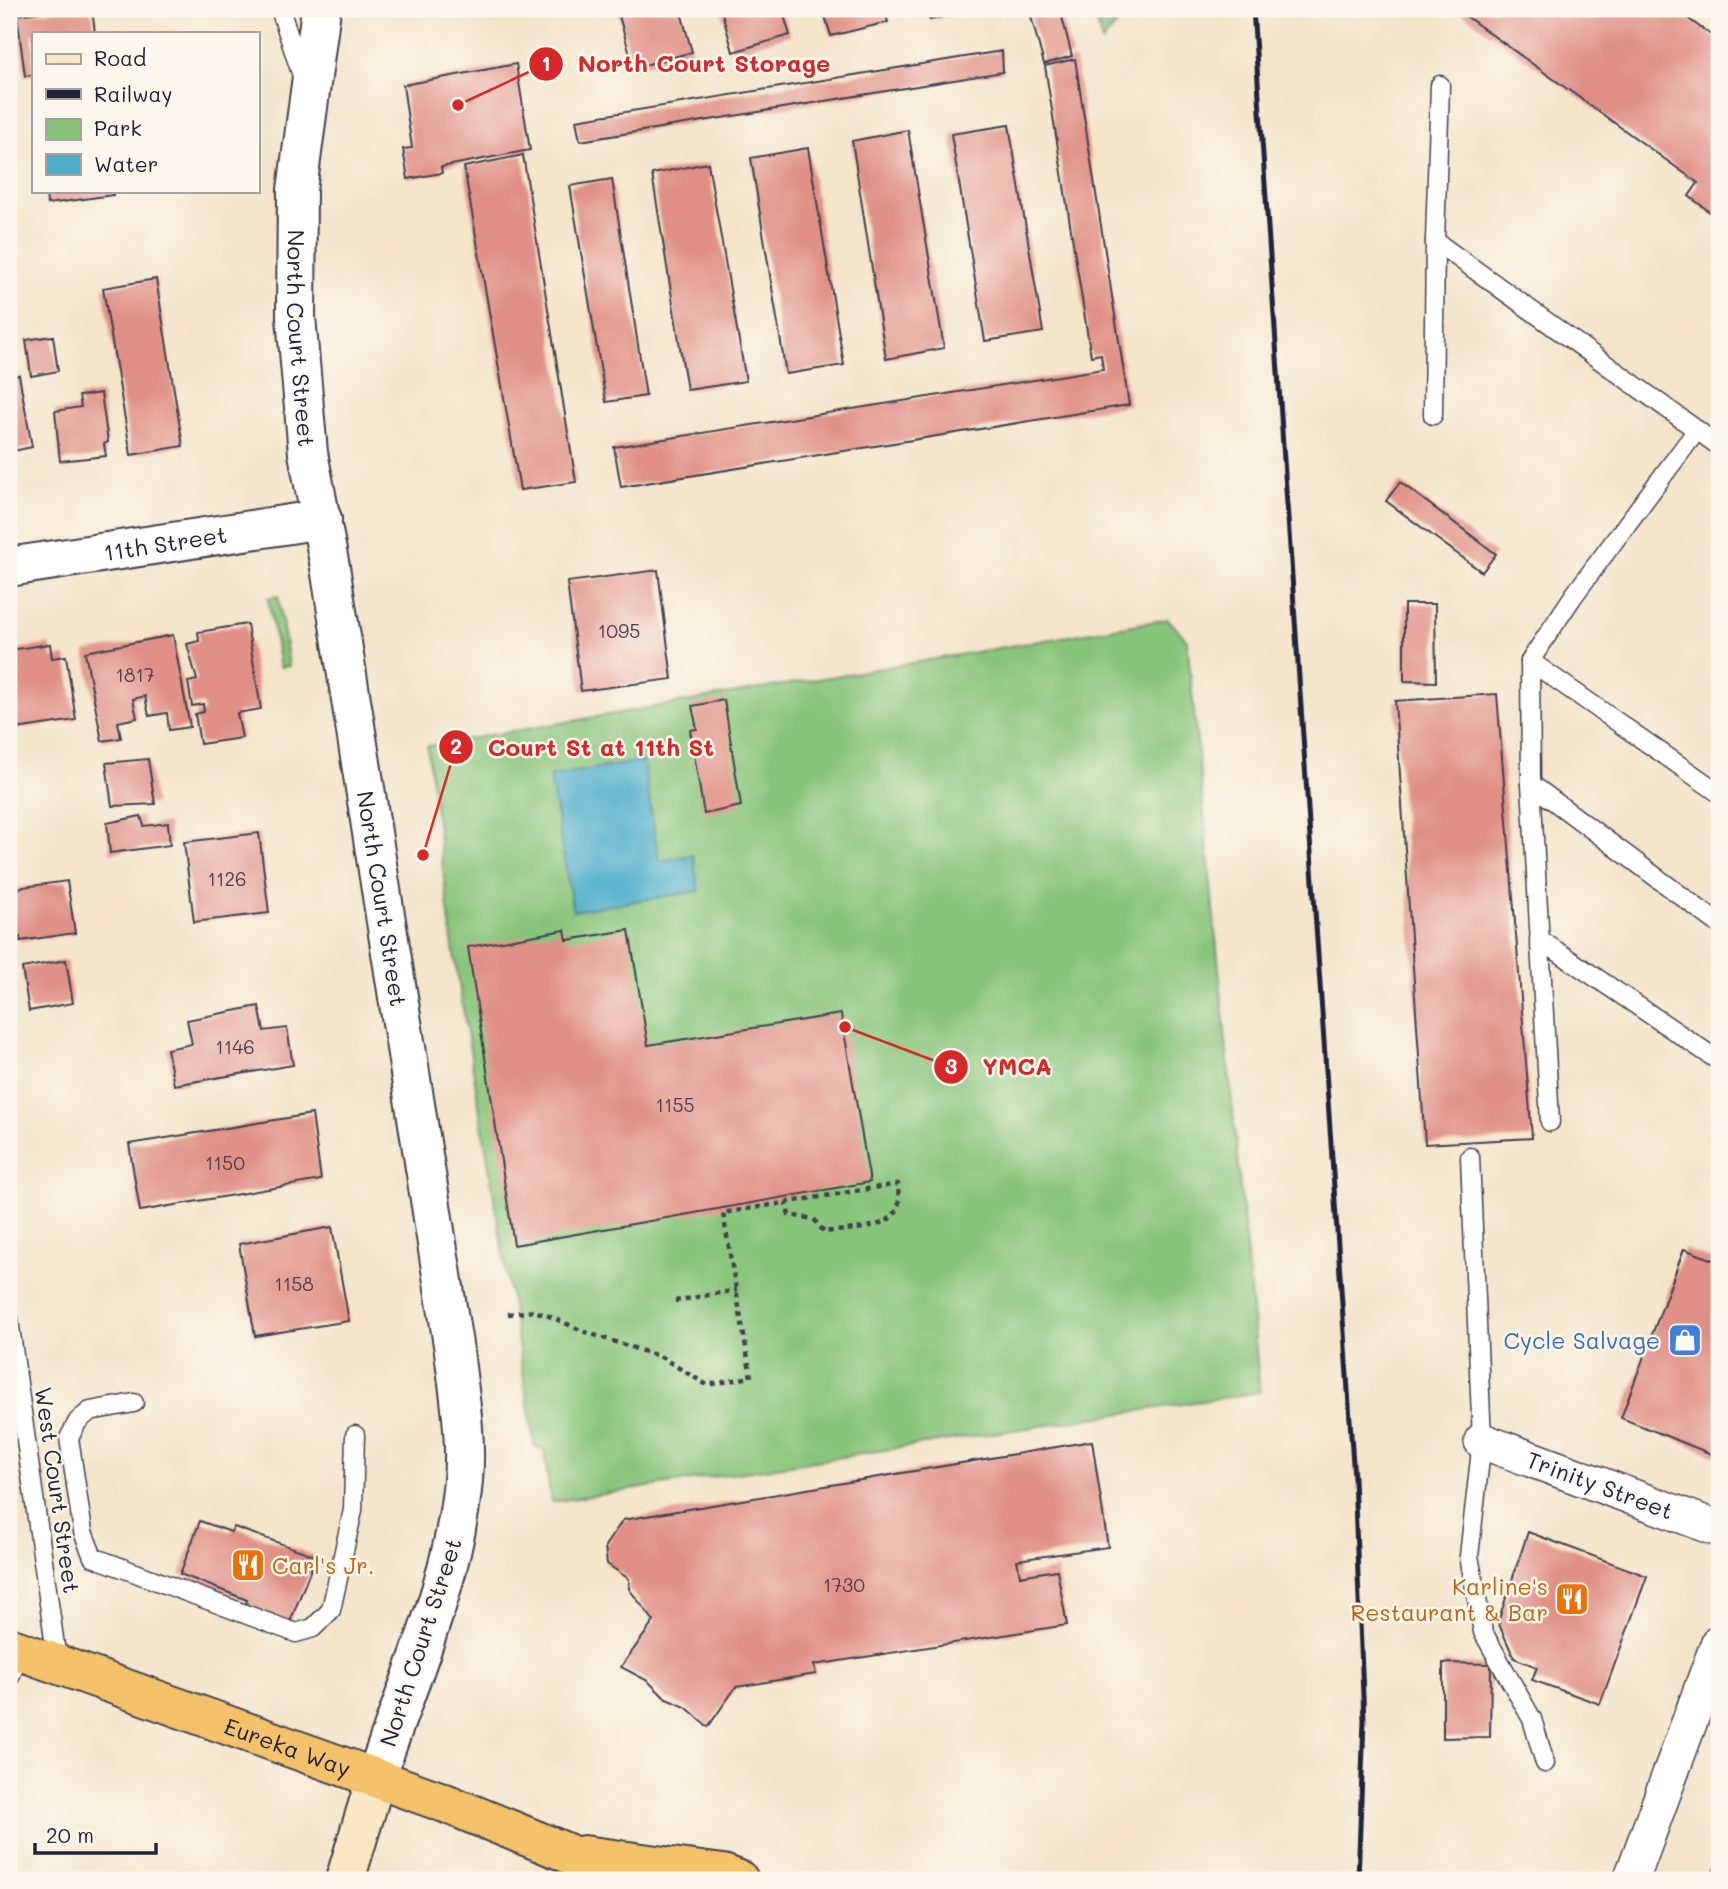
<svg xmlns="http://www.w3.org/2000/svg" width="1728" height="1889" viewBox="0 0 1728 1889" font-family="Mali,sans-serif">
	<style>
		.green { fill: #88c47a; stroke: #55735a; stroke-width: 2 }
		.forest { fill: #6eaa6a; stroke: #486652; stroke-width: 2 }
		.water { fill: #4caecb; stroke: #376883; stroke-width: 2 }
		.building { fill: #e09086 }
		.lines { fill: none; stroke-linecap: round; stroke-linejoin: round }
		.service-casing { stroke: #423f50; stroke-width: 21 }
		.minor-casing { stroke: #423f50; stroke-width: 38 }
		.tertiary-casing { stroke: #423f50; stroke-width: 42 }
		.secondary-casing { stroke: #423f50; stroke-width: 42 }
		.trunk-casing { stroke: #423f50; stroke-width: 42 }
		.path { stroke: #423f50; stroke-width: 4.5; stroke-dasharray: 5 5; stroke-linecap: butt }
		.service { stroke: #fff; stroke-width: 18 }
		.minor { stroke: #fff; stroke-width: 35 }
		.tertiary { stroke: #fff; stroke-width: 38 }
		.secondary { stroke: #fae7c3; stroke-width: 38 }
		.trunk { stroke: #f3c26a; stroke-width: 38 }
		.rail { stroke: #22223b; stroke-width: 5 }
		.labels { text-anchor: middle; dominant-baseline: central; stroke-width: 5; stroke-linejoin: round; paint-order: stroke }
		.number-label { font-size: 19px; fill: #523e4e }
		.street-label { font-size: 23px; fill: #22223b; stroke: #fbf7ec }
		.shop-label { font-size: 23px; fill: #366cbe; stroke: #fbf7ec; text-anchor: end }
		.food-label { font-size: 23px; fill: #c56008; stroke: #fbf7ec; text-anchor: start }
		.leader { fill: none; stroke: #d62828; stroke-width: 2.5 }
		.callout-dot { fill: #d62828; stroke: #fbf7ec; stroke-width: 2.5 }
		.mark-label { font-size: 21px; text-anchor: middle; font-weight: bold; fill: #fff }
		.callout-label { font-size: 24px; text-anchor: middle; font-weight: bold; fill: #d62828; stroke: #fbf7ec; stroke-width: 5; stroke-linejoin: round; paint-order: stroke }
	</style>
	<rect width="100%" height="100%" fill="#fbf7ec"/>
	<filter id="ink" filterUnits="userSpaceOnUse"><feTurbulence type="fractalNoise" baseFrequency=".0143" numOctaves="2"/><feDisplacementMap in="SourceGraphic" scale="14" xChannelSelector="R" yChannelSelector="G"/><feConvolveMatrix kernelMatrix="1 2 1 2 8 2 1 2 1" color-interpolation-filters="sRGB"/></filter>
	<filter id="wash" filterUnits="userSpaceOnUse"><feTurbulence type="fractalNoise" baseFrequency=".00686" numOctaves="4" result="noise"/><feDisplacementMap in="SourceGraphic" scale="28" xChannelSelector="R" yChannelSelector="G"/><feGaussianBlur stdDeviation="1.57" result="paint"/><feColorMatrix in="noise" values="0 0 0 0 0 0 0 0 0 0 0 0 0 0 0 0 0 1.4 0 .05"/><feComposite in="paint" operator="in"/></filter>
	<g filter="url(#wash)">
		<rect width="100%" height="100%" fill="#f4e4ca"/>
		<g class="green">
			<polygon points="278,596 289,666 280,667 268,598"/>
			<polygon points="1168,619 1187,640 1260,1392 551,1502 544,1450 535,1447 453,947 427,746"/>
		</g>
		<polygon class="forest" points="1093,9 1129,9 1102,43"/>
		<polygon class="water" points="643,761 659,861 693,855 699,891 573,911 550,776"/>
		<g id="blocks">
			<g class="building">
				<polygon points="63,9 92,9 95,33 33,33 33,75 25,76 17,15"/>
				<polygon points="617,9 680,9 692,52 634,68"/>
				<polygon points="721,9 782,9 790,35 733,52"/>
				<polygon points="823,9 884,9 888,22 831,36"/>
				<polygon points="926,9 968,9 968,10 930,20"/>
				<polygon points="1029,9 1060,9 1072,56 1044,64"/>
				<polygon points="1456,9 1675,9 1719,41 1719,219 1689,196 1698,183"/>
				<polygon points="1002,51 1003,72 580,141 576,120"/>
				<polygon points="1075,59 1129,405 621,487 614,447 1103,369 1101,354 1091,356 1045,66"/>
				<polygon points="516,64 530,150 441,167 442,173 408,179 403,149 412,148 403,85"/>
				<polygon points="1009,125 1043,332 985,341 951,134"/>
				<polygon points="908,130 944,348 886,359 852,141"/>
				<polygon points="808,148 844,365 786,374 751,158"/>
				<polygon points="523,155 576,482 520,490 464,167"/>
				<polygon points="708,163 746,381 687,390 652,174"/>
				<polygon points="612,179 646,396 606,402 570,186"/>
				<polygon points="46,191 112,191 113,195 47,204"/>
				<polygon points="156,279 183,446 131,455 103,288"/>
				<polygon points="53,336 58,371 31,376 26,340"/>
				<polygon points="19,375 32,447 9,452 9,377"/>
				<polygon points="101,393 108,442 104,444 106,456 60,461 55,411 81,407 79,396"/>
				<polygon points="1400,482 1496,554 1482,572 1386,501"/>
				<polygon points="658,570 672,679 581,691 567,582"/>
				<polygon points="1404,604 1435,604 1436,682 1404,681"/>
				<polygon points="247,624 261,709 237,713 242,738 200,744 195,714 204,712 203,704 192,706 188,682 197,680 187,644 199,641 198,632"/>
				<polygon points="173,635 190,727 169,730 167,713 149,716 145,696 133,699 137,718 118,722 121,738 102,741 85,652"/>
				<polygon points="50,644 52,658 66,656 76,720 9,730 9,650"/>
				<polygon points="1497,694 1532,1138 1425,1144 1395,701"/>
				<polygon points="724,700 741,806 704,814 690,730 697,729 692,706"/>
				<polygon points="148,759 155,804 112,806 106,763"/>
				<polygon points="141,816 144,826 168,823 170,845 110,853 107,823"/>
				<polygon points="259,833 269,913 194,922 184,842"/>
				<polygon points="67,881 75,933 20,941 20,937 9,939 9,893 16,892 16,888"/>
				<polygon points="565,930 567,940 629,930 648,1045 841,1014 870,1182 514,1245 468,947"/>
				<polygon points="66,960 73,1003 29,1011 22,968"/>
				<polygon points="259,1006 264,1031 287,1028 293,1065 174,1085 167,1049 192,1044 187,1020"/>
				<polygon points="312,1114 321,1180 140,1211 129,1144"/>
				<polygon points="332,1227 349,1321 255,1336 239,1244"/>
				<polygon points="1684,1249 1719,1262 1719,1457 1621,1418"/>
				<polygon points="1092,1441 1108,1547 1017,1560 1020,1576 1057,1570 1067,1625 814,1665 816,1674 736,1687 708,1727 686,1707 666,1699 648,1681 621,1667 654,1621 629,1589 629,1579 607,1564 605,1546 623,1520"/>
				<polygon points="200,1521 231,1532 234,1527 316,1556 290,1622 246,1605 247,1600 180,1574"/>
				<polygon points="1528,1532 1647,1576 1600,1704 1532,1680 1537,1667 1514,1658 1498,1622"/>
				<polygon points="1443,1663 1491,1664 1490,1737 1443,1738"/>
				<polygon points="1719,1856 1719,1880 1710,1880"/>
			</g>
		</g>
	</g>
	<g filter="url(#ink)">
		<use href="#blocks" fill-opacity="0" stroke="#423f50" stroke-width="2"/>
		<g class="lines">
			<g class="service-casing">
				<g id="service">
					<polyline points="280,9 303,79"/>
					<polyline points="1440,85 1435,241 1719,446"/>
					<polyline points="1433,415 1435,241"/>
					<polyline points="1530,661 1574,595 1697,430"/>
					<polyline points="1531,784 1719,924"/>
					<polyline points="1539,939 1719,1061"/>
					<polyline points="1550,1122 1531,784 1530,661 1719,793"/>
					<polyline points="1470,1157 1482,1441 1469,1556 1483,1632 1532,1719 1545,1763"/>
					<polyline points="9,1320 58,1667"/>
					<polyline points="134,1403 90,1411 78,1421 69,1438 83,1532 93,1557 296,1633 313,1628 331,1610 353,1510 355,1435"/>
					<polyline points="9,1679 20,1652"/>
				</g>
			</g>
			<g class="minor-casing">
				<g id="minor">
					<path id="s1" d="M1482,1441L1719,1529"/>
					<polyline points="1631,1880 1719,1642"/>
				</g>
			</g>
			<g class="tertiary-casing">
				<g id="tertiary">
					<path id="s2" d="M321,9L297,190L296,317L308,453L330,567L454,1351C459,1394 467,1437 463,1480C454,1583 408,1680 376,1778"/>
					<path id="s3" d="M9,567L322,519"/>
				</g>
			</g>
			<g class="secondary-casing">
				<polyline id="secondary" points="345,1880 376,1778"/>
			</g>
			<g class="trunk-casing">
				<g id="trunk">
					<path id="s4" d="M9,1647L445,1803L565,1852L617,1880"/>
					<polyline points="584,1855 723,1874 739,1880"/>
				</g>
			</g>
			<g class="path">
				<polyline points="675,1301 737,1290"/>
				<path d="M508,1314L534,1311L549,1316L585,1332L661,1357L707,1385L751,1377L723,1213L898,1184C898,1191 900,1201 898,1207C891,1231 844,1229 824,1232L814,1219L789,1215L786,1203"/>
				<polyline points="1712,1607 1719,1588"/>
			</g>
			<use href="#service" class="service"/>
			<use href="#minor" class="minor"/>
			<use href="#tertiary" class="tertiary"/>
			<use href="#secondary" class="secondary"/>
			<use href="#trunk" class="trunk"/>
			<polyline class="rail" points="1253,9 1354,1478 1364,1720 1358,1880"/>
		</g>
	</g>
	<defs>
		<g id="shop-square" transform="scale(1.75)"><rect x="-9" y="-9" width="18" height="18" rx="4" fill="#3f7fe0" stroke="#fbf7ec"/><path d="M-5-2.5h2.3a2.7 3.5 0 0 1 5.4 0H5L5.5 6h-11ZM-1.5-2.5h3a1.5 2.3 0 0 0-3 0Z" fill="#fff"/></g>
		<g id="restaurant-square" transform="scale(1.75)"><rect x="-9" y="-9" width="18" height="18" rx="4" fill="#e8710a" stroke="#fbf7ec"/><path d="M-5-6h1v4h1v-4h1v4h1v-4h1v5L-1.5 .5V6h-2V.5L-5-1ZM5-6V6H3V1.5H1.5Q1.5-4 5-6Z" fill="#fff"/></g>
	</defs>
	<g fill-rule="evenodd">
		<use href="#shop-square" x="1685" y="1340"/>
		<use href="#restaurant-square" x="248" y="1565"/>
		<use href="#restaurant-square" x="1572" y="1599"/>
	</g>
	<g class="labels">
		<g class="number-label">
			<text x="619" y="630">1095</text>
			<text x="135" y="674">1817</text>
			<text x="227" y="878">1126</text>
			<text x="235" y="1046">1146</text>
			<text x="675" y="1104">1155</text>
			<text x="225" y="1162">1150</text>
			<text x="294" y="1283">1158</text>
			<text x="844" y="1584">1730</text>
		</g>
		<g class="street-label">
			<text stroke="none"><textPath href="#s2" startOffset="331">North Court Street</textPath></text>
			<text stroke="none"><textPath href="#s3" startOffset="158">11th Street</textPath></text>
			<text stroke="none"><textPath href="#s2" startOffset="898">North Court Street</textPath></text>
			<text stroke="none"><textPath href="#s1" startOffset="126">Trinity Street</textPath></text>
			<text transform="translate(58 1490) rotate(82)">West Court Street</text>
			<text transform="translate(420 1642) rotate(-72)">North Court Street</text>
			<text stroke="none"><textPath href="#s4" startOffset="296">Eureka Way</textPath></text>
		</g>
		<g class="shop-label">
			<text x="1660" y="1340">Cycle Salvage</text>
		</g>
		<g class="food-label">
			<text x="272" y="1565">Carl's Jr.</text>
			<text x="1548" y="1586" text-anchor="end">Karline's<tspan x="1548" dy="26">Restaurant &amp; Bar</tspan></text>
		</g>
	</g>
	<path class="leader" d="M458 105L546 64M423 855L456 747M845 1027L951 1067"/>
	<g class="callout-dot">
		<circle cx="458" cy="105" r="7"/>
		<circle cx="423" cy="855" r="7"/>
		<circle cx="845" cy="1027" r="7"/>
		<circle cx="546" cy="64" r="18"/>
		<circle cx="456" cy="747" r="18"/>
		<circle cx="951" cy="1067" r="18"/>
	</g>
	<g class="mark-label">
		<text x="546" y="71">1</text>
		<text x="456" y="754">2</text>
		<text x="951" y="1074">3</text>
	</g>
	<g class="callout-label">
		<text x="704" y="72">North Court Storage</text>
		<text x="601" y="756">Court St at 11th St</text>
		<text x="1017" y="1075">YMCA</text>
	</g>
	<rect width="1728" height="1889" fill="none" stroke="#fbf7ec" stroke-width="35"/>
	<rect x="32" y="32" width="228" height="161" fill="#fbf7ec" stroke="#a4a2a5" stroke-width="2"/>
	<rect x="46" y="54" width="35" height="10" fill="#fae7c3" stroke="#a4a2a5" stroke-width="2"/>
	<text x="94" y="66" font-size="21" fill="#22223b">Road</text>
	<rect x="46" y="89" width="35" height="10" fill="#22223b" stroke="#a4a2a5" stroke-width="2"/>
	<text x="94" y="102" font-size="21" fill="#22223b">Railway</text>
	<rect x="46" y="119" width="35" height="21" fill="#88c47a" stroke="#a4a2a5" stroke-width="2"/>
	<text x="94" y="136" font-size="21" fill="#22223b">Park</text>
	<rect x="46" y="154" width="35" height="21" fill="#4caecb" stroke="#a4a2a5" stroke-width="2"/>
	<text x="94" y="172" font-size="21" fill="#22223b">Water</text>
	<path d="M35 1843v10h121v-10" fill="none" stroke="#22223b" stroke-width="3.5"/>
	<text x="46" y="1843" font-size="21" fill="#22223b" stroke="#fbf7ec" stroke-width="5" paint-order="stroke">20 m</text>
</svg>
